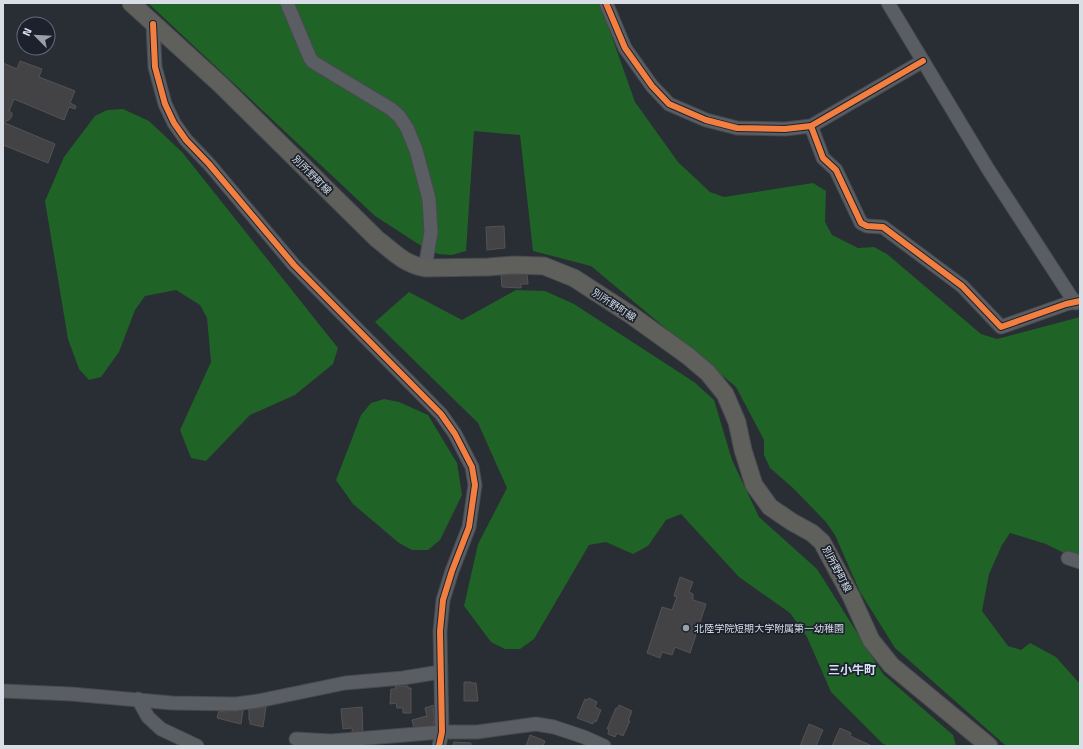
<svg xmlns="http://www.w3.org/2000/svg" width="1083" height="749" viewBox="0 0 1083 749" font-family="'Titillium Web','Noto Sans JP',sans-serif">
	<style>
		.forest { fill: #1f6327 }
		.building { fill: #434244; stroke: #545354 }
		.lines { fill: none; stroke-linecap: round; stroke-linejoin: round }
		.minor-casing { stroke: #464a4f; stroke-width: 15 }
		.major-casing { stroke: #464a4f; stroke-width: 19 }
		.minor { stroke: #5a5d62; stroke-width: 13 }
		.major { stroke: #5f5f5b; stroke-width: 17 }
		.cycleway-casing { stroke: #1b222e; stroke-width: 8 }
		.cycleway { stroke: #f27e40; stroke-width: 6 }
		.poi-dot { fill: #9ba0a8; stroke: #1b222e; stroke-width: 1.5 }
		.labels { text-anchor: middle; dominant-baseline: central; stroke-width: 3.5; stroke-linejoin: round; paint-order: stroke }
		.street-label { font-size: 10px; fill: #d9dee6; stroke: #1b222e }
		.poi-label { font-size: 10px; fill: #d9dee6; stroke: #1b222e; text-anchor: start }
		.quarter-label { font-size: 12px; font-weight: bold; fill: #d8e1f2; stroke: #1b222e }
	</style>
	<rect width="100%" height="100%" fill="#292d34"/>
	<g class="forest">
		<polygon points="148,3 600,3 635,102 678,162 710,192 724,197 813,183 826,191 825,222 832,235 858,248 874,247 887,254 981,334 997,339 1080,317 1080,561 1046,544 1010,533 1002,545 989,574 982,611 1008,646 1021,650 1030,643 1056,657 1080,684 1080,746 1008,746 1005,745 895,648 860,592 835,535 826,522 793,488 770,468 764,455 764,440 736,387 591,266 533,251 520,135 474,131 466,251 452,255 438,254 423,247 375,216"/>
		<polygon points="123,109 149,121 182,152 338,348 333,364 295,395 250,415 206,461 191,458 180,430 211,362 207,318 200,305 176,290 145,296 135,310 119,352 101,377 89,380 79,369 68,339 45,201 64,157 95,116 107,110"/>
		<polygon points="516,290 545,291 574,304 694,382 714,400 732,460 759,517 817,569 883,674 953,735 956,746 887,746 882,743 831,692 807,637 790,613 739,577 681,514 666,520 648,546 633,554 606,542 589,545 534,639 520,649 505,649 491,642 464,606 478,544 507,488 478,423 375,322 409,292 462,320"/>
		<polygon points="384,399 399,402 428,415 457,463 462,495 440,540 428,550 412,550 399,543 353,504 336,480 361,415 371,403"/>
	</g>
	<g class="building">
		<polygon points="20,61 42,69 39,77 75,91 70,103 76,106 75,109 69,107 64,120 14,99 9,111 12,113 12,116 9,120 6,121 5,123 55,144 48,163 3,145 3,63 17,69"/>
		<polygon points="504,226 505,248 487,250 486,227"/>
		<polygon points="527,274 528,284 521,284 521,288 502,287 501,275"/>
		<polygon points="680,577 693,582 689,592 693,594 693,600 706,604 690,653 675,647 672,655 662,652 660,658 647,653 662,607 672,610 677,597 674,596"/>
		<polygon points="464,682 471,682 471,683 476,683 478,701 464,701"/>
		<polygon points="395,686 408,686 408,688 411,688 411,713 403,713 403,708 397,708 396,703 390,704 391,689 396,689"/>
		<polygon points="589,698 597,702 595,707 601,710 596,722 594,721 593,724 577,718 585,699 587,700"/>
		<polygon points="434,705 435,707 433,708 435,722 433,722 435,727 416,735 412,720 427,716 425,708"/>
		<polygon points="619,705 632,711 628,721 630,721 623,736 617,733 615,737 608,734 609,729 607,729 616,708 618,708"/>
		<polygon points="260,707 266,707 263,727 250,724 250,720 249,720 249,709 254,709 255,708 260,708"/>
		<polygon points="362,707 363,738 353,739 352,728 343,729 341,709"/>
		<polygon points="233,709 243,711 241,724 217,718 219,711 227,712 227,710"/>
		<polygon points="809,724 823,730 816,746 800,746"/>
		<polygon points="840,728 851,733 850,736 872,746 832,746"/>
		<polygon points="530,735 545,741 543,746 526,746"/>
		<polygon points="454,742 471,743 471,746 453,746"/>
	</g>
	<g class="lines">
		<g class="minor-casing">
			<g id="minor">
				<polyline points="287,3 310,58 313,62 391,109 399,116 407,128 416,150 429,199 431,232 425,268"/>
				<polyline points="606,3 625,48 652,86 669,104 706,120 737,128 785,129 811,126 923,61"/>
				<polyline points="888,3 988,169 1075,303"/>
				<polyline points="153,24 155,67 165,104 174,123 186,140 209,164 294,265 441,414 455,434 472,467 475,485 469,527 452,571 443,600 440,631 442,732 439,746"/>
				<polyline points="811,126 823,158 836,170 861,223 867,226 883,227 962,286 1001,327 1066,304 1080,301"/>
				<polyline points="1068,558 1080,562"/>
				<polyline points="3,691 71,694 172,703 236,704 258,701 345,683 403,678 440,672"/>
				<polyline points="138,699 148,717 161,729 197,746"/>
				<polyline points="296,739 331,741 442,732 477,732 536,724 554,727 584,737 604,746"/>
			</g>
		</g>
		<g class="major-casing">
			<path id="major" d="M131,3L221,85L377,239C394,252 404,264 425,268L488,267L514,265L544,266L574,278L631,315L688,356L708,373L725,394L737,422L743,450L754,485L770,507L792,522L812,533L822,542L851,596L871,640L891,665L989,746"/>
		</g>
		<use href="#minor" class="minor"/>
		<use href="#major" class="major"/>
		<g class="cycleway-casing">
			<g id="cycleway">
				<polyline points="606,3 625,48 652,86 669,104 706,120 737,128 785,129 811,126 923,61"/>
				<polyline points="153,24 155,67 165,104 174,123 186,140 209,164 294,265 441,414 455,434 472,467 475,485 469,527 452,571 443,600 440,631 442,732 439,746"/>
				<polyline points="811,126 823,158 836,170 861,223 867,226 883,227 962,286 1001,327 1066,304 1080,301"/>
			</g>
		</g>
		<use href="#cycleway" class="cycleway"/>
	</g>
	<circle class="poi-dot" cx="686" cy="628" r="4"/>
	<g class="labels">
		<g class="street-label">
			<text transform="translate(312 175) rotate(45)">別所野町線</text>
			<text transform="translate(614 305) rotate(33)">別所野町線</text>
			<text transform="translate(837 569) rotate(62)">別所野町線</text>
		</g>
		<g class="poi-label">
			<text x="694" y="628">北陸学院短期大学附属第一幼稚園</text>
		</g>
		<g class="quarter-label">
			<text x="852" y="669">三小牛町</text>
		</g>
	</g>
	<rect width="1083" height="749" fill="none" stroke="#d9dee6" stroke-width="8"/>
	<g transform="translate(36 36) rotate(294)"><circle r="19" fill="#1b222e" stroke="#676d78"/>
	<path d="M0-3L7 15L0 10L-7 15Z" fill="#9ba0a8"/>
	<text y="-6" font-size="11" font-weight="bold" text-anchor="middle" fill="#d9dee6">N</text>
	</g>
</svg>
